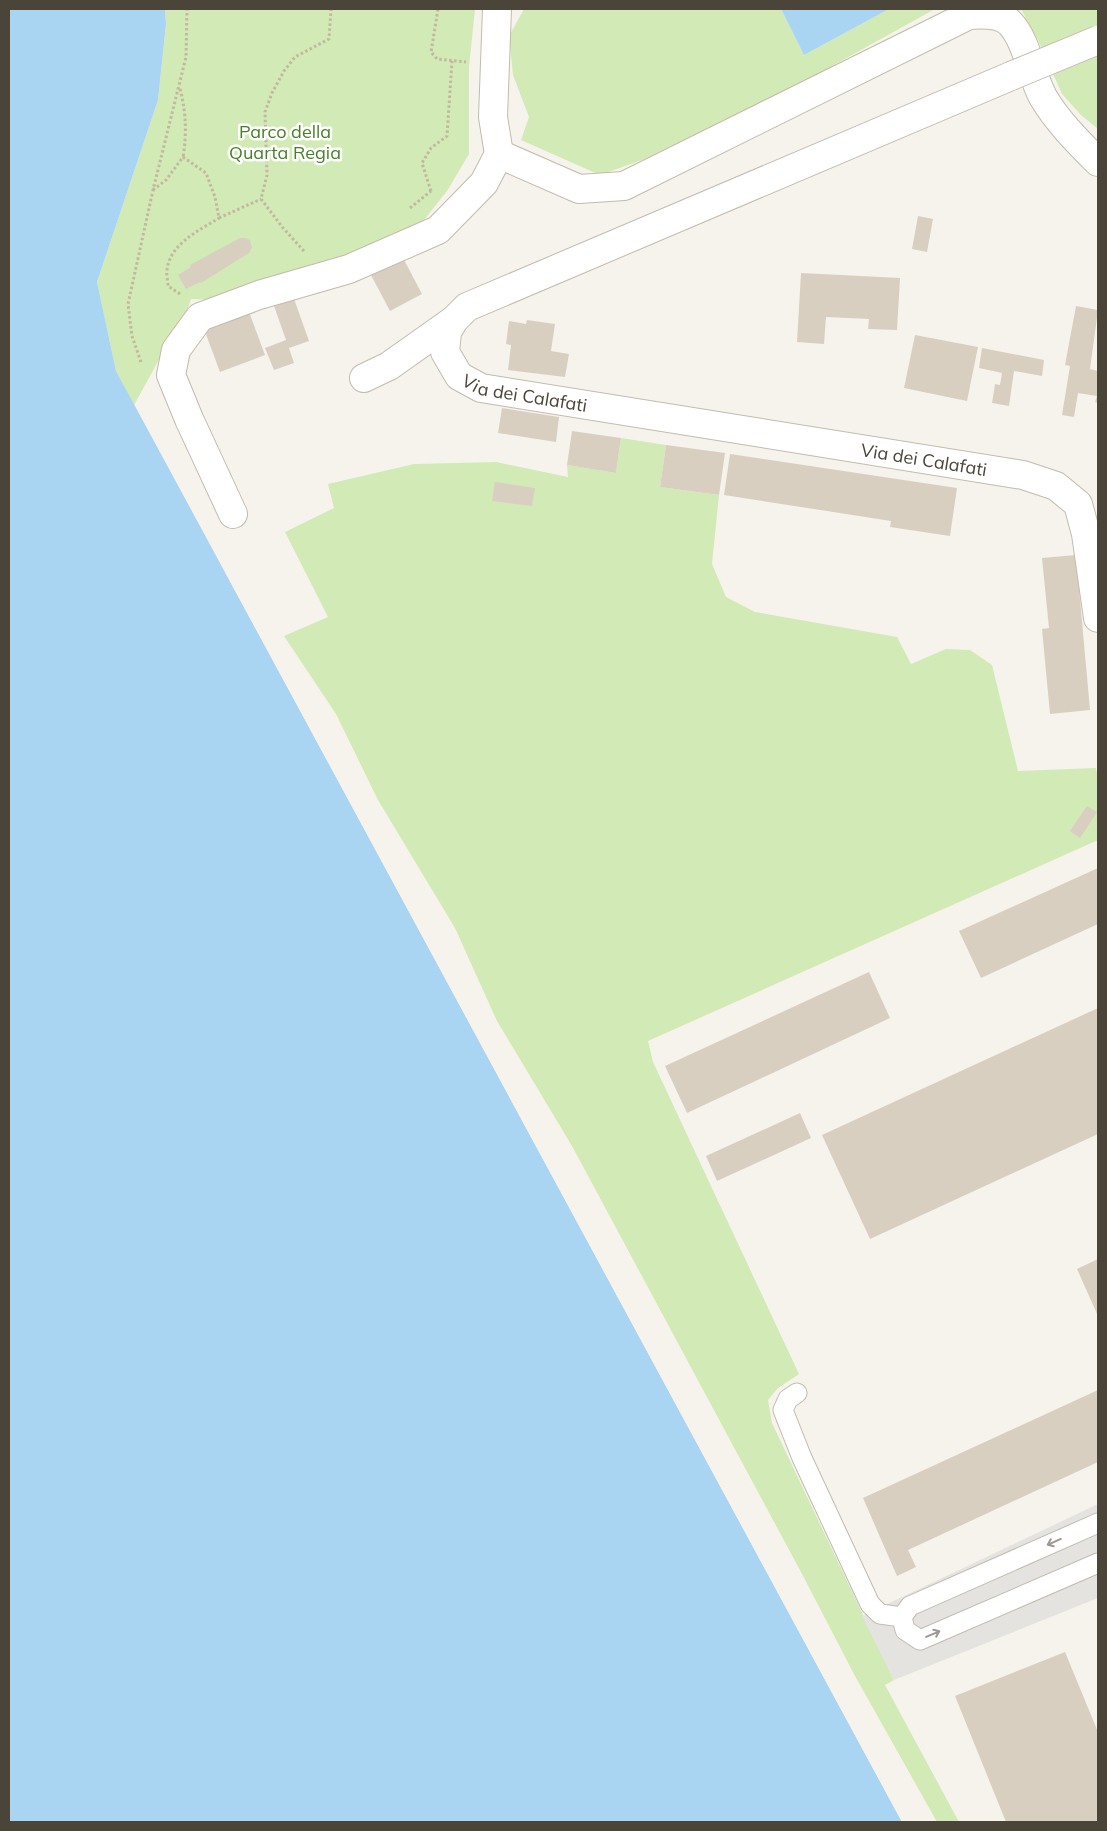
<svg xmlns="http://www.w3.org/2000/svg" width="1107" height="1831" viewBox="0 0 1107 1831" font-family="Mulish,sans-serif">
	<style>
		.green { fill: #d2eab5 }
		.parking { fill: #e5e3e0 }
		.water { fill: #a9d4f2 }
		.pier { fill: #f6f3ec }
		.building { fill: #d8cfc1 }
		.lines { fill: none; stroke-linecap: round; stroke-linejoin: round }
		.lane-casing { stroke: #c2bbae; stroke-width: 21 }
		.street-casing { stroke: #c2bbae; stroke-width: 30 }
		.path { stroke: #c4b79f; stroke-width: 3; stroke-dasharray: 2.5 2.5; stroke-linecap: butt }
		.lane { stroke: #fff; stroke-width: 19 }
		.street { stroke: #fff; stroke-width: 28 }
		.street-bridge-casing { stroke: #c2bbae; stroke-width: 30; stroke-linecap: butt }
		.street-bridge { stroke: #fff; stroke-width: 28 }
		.oneway { stroke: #9c9892 }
		.labels { text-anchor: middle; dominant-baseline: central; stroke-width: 5; stroke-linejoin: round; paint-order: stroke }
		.park-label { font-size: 18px; fill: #4a7f2a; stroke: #fff }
		.street-label { font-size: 18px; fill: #4b4439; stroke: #fff }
	</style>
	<rect width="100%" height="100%" fill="#f6f3ec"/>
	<g class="green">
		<polygon points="165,9 475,9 469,67 469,154 447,191 420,225 397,241 212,300 191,299 188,308 190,313 171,338 134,405 116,371 97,282 158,100 166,24"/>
		<polygon points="524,9 781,9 804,55 889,9 935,9 814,76 642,160 600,175 521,140 529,117 513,75 509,36"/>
		<polygon points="1021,9 1098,9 1098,129 1081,115 1062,94 1038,40"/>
		<polygon points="621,438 666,445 660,487 719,495 712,564 726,597 755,612 897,637 911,664 946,649 970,650 992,665 1018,771 1096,768 1098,779 1098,840 648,1041 653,1062 799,1374 778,1388 768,1400 772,1423 894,1680 885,1685 959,1822 937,1822 855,1676 801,1572 572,1146 497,1021 455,928 378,800 336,714 284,636 328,617 285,532 334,508 328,484 414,464 496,462 568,477 567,465 616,473"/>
	</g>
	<polygon class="parking" points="1098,1504 1098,1598 894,1680 862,1616"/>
	<g class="water">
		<polygon points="9,9 165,9 166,24 158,100 97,282 116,371 902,1822 9,1822"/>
		<polygon points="781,9 889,9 804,55"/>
	</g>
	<polygon class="pier" points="225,572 228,572 905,1822 902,1822"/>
	<g class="building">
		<polygon points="918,216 933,219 927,252 912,249"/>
		<polygon points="240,238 245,238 250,240 252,248 249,253 201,283 200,282 186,289 178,275 191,267 190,265"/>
		<polygon points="403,258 422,294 390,311 371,275"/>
		<polygon points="801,273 900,278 897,330 868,329 869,319 826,317 824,344 797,342"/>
		<polygon points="293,296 309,341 289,348 294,363 274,370 265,348 286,340 273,303"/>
		<polygon points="1076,306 1098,310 1090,369 1098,371 1098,403 1095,402 1097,396 1078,393 1074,417 1062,415 1070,366 1065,365"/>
		<polygon points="249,312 265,355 220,372 204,329"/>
		<polygon points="527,320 555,324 551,351 569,354 565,377 508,370 511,345 506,344 509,321 526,324"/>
		<polygon points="915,335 978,347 967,401 904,388"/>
		<polygon points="982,348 1044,360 1042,376 1014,371 1009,406 992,403 995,384 1000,385 1002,373 979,368"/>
		<polygon points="502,408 559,417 556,442 498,433"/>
		<polygon points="572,431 621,438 616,473 567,465"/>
		<polygon points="666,445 725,453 719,495 660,487"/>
		<polygon points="730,454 957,488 950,536 890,527 891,521 724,495"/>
		<polygon points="495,482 535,488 532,506 492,501"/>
		<polygon points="1076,555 1090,710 1050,714 1042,629 1049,628 1042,558"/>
		<polygon points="1087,806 1097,812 1080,838 1070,831"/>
		<polygon points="1098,868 1098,924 981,978 959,931"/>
		<polygon points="869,972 890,1018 687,1113 665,1066"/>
		<polygon points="1098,1008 1098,1134 870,1239 822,1135"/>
		<polygon points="800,1113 811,1138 717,1181 706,1156"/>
		<polygon points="1098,1259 1098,1316 1077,1269"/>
		<polygon points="1098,1390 1098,1462 908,1550 916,1567 897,1576 863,1498"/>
		<polygon points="1065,1652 1098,1732 1098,1822 1006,1822 955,1696"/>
	</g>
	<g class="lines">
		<g class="lane-casing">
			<g id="lane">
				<polyline points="797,1393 788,1399 783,1410 802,1458 870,1604 880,1614 902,1617"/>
				<polyline points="1098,1523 910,1606 902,1617 905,1630 920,1640 1098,1563"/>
			</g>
		</g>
		<g class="street-casing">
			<g id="street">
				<polyline points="497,9 493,117 499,154"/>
				<path id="s1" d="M1011,76L467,307L454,320L447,332L445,352L459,376L481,388L1023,475L1056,486L1078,504L1086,534L1098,618"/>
				<polyline points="364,378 389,366 454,320"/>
				<path d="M233,514L189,419L171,375L176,350L200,317L259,295L349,269L438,230L484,183L499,154L579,189L624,186L969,15C982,14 1000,13 1010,23C1027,41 1031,75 1043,97C1057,121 1078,142 1098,162"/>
			</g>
		</g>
		<g class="path">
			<polyline points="438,9 431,52 437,59 466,62"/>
			<path d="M180,89C186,111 187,134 183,157"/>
			<polyline points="153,190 166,180 183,157 206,173 215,197 219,218 261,199"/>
			<polyline points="431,191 422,163 431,148 447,136 452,61"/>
			<polyline points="410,208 431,191"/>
			<polyline points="304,251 283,228 261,199 267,175 265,112 272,93 284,71 295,57 329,39 331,9"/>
			<path d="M180,294L168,286C168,281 166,275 167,270C170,244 198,231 219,218"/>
			<polyline points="141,362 132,336 128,304 153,190 186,57 187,9"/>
		</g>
		<use href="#lane" class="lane"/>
		<use href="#street" class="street"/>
		<g class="street-bridge-casing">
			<polyline id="street-bridge" points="1011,76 1098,40"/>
		</g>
		<use href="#street-bridge" class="street-bridge"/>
	</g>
	<defs><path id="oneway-shaft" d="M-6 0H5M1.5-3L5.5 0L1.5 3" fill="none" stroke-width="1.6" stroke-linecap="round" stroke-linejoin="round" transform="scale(1.25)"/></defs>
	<g class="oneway">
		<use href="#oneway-shaft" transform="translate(1054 1542) rotate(156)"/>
		<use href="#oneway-shaft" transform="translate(933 1634) rotate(-23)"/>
	</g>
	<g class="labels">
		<g class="park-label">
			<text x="285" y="131">Parco della<tspan x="285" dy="21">Quarta Regia</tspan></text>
		</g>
		<g class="street-label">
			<text stroke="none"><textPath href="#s1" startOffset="740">Via dei Calafati</textPath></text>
			<text stroke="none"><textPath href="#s1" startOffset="1145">Via dei Calafati</textPath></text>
		</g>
	</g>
	<rect width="1107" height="1831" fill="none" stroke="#4b4439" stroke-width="20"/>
</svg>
